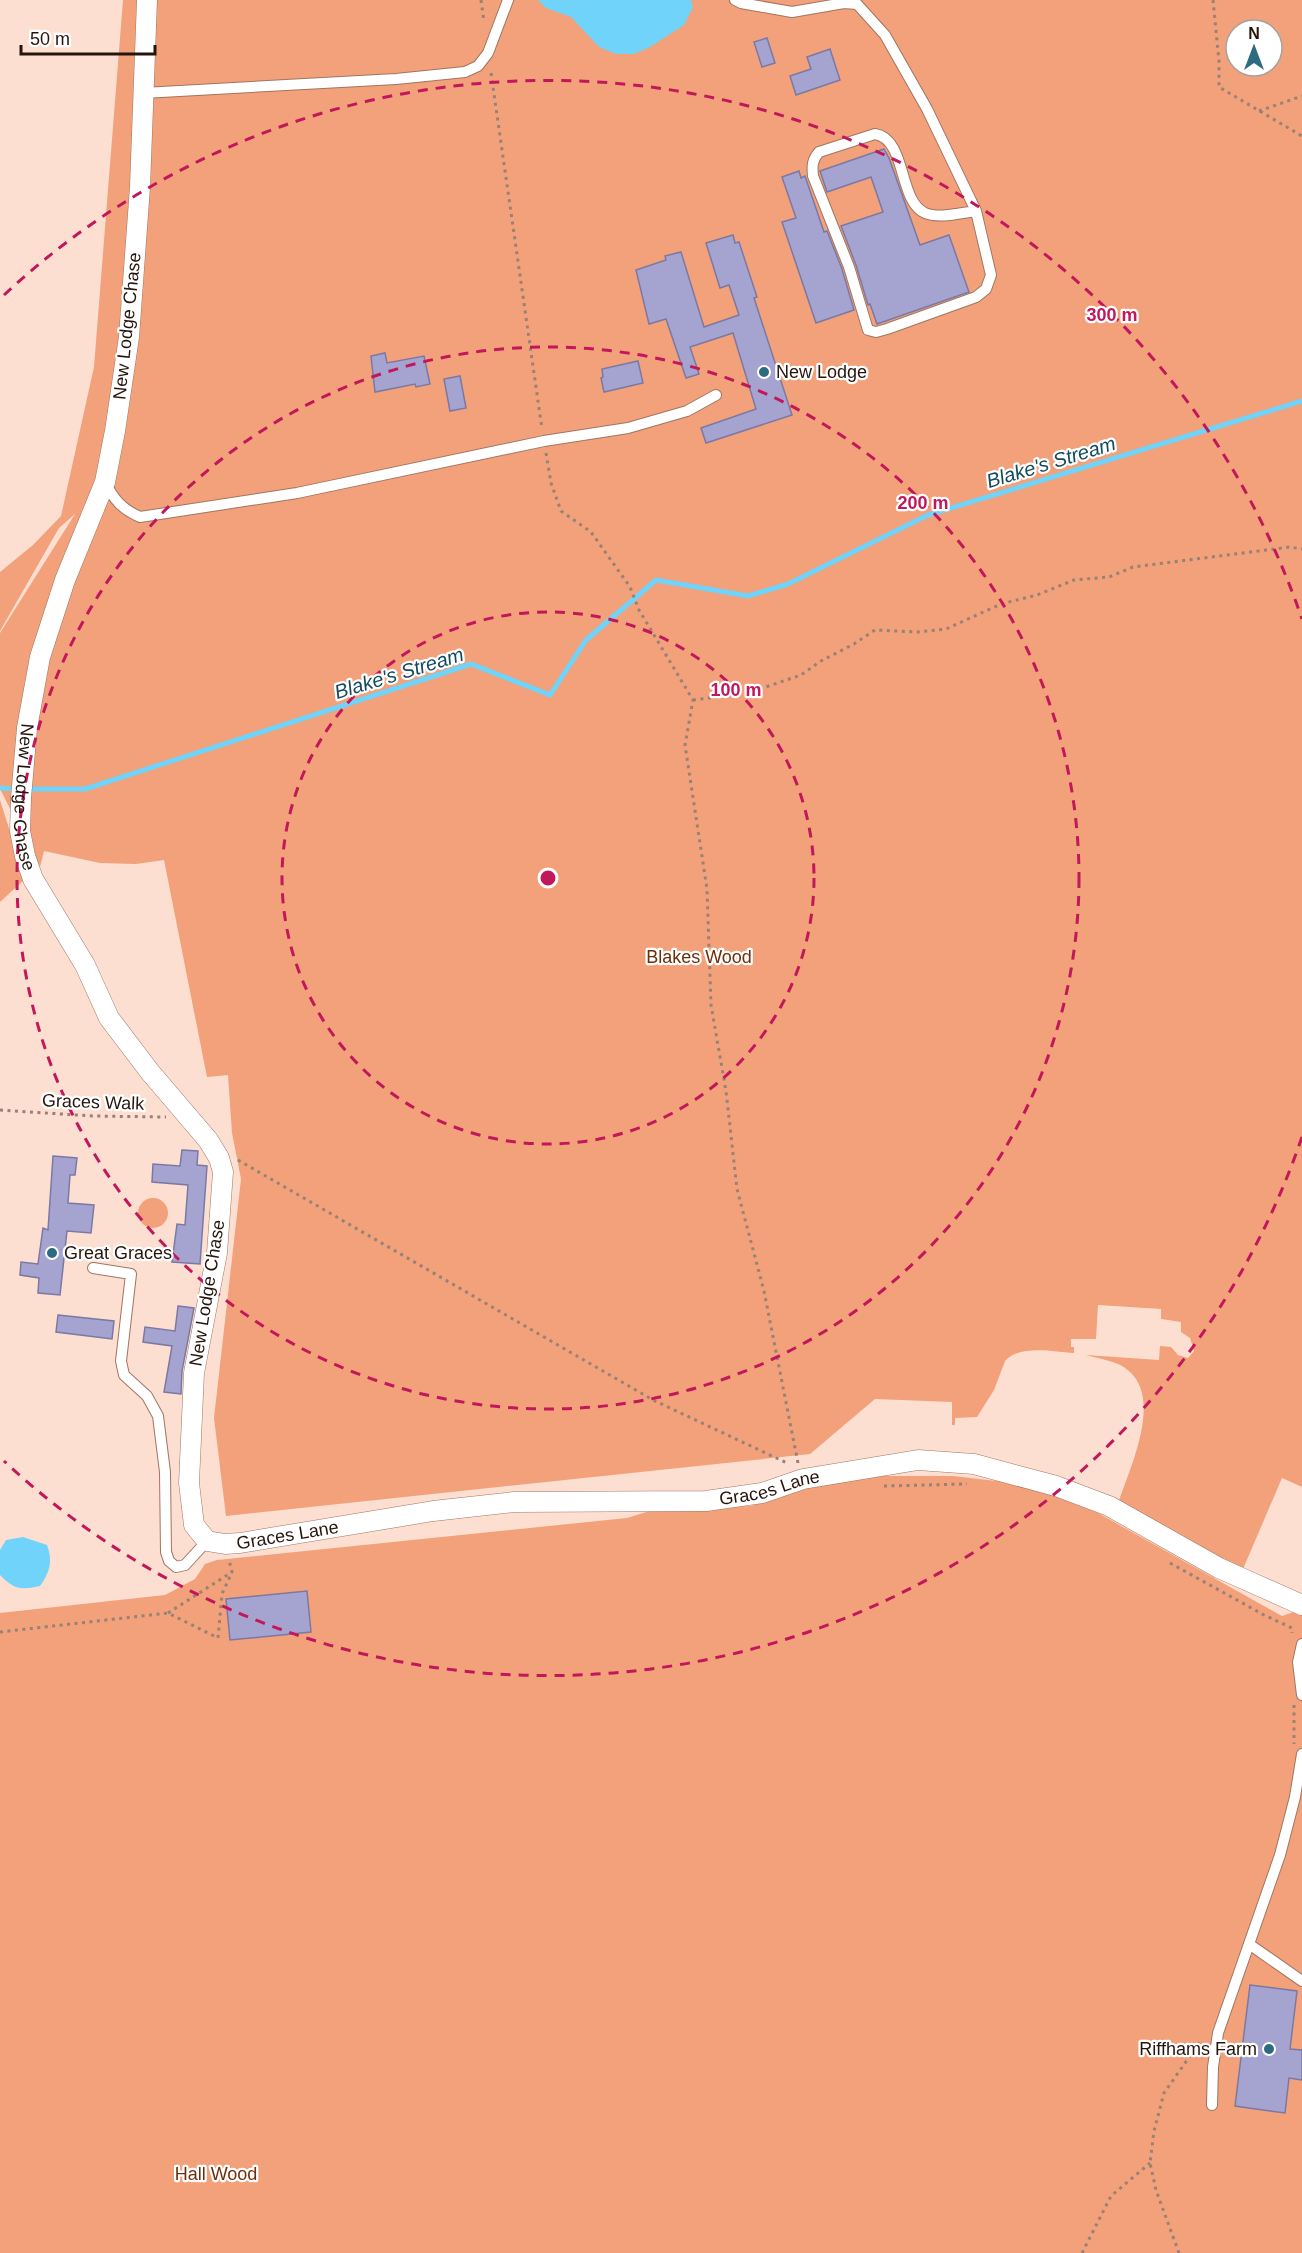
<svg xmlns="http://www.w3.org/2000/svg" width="1302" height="2253" viewBox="0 0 1302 2253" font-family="Helvetica,sans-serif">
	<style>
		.green { fill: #f2a17a; fill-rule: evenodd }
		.water { fill: #70d3fa }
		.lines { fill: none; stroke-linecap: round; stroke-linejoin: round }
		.stream { stroke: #70d3fa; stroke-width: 5 }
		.building { fill: #a5a4d0; stroke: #7b79a3; stroke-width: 1.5 }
		.service-casing { stroke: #a17561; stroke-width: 12 }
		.minor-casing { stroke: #a17561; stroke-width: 21 }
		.path { stroke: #988176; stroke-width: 3; stroke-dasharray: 3 4.5; stroke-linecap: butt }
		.service { stroke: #fff; stroke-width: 10 }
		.minor { stroke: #fff; stroke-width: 20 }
		.ring { fill: none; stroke: #c2185b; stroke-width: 3; stroke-dasharray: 10 8 }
		.poi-dot { fill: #2e6a81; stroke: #fff; stroke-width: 2 }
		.labels { text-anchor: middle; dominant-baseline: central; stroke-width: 4.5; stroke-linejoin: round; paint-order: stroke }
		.street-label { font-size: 18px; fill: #26150d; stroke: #fff }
		.poi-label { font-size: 18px; fill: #26150d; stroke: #fff; text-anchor: start }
		.park-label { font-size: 18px; fill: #6c2f0b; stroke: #fff }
		.water-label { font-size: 20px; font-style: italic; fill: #124b5f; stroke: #fff }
		.centre { fill: #c2185b; stroke: #fff; stroke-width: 3 }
		.ring-label { font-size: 18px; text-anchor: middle; font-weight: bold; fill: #c2185b; stroke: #fff; stroke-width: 4.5; stroke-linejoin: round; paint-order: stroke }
	</style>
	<rect width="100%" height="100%" fill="#fcdfd1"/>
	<g class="green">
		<path d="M123,0H1302V1487L1282,1478L1243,1569L1163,1531L1118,1504C1129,1469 1163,1401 1129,1371C1118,1361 1100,1359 1086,1355L1159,1360L1160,1346L1171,1347L1178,1355L1188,1358L1194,1351L1190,1338L1181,1332V1322L1161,1319V1309L1098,1305L1096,1339H1071V1347H1074V1353C1054,1352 1020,1344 1005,1361L994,1390L977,1417L955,1418V1425H952V1402L875,1399L810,1454L226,1516L214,1418L241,1179L232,1133L228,1075L207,1077L164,860L136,864L100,863L44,851L40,867L0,789V633L75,514L59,528L0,631V572L33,545L61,516L94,367ZM1236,30H1272V66H1236Z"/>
		<polygon points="0,800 25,879 0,902"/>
		<circle cx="153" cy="1213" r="15"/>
		<polygon points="873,1476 953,1476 1023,1484 1098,1513 1282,1616 1302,1609 1302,2253 0,2253 0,1613 165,1595 195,1579 205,1564 217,1560 627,1518 656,1509 751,1506 801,1487"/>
	</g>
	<g class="water">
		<polygon points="538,0 691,0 693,7 684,25 650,47 634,54 616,54 599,47 571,17 546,8"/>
		<path d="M23,1537L47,1545C53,1561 50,1572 40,1586C20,1590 15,1590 0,1575V1550L6,1540Z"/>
	</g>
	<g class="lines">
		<g class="stream">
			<polyline points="0,788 17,789"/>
			<polyline points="26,789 85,789 471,664 550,695 586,640 656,580 748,596 788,584 928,515 1302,401"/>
		</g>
	</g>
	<g class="building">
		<polygon points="767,38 775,63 762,67 754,42"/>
		<polygon points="830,49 840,80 796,95 790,76 811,69 807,57"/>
		<polygon points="884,149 889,158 920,245 949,235 969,292 877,324 870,304 868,305 856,265 841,226 883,212 871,177 827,192 820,171"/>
		<polygon points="799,171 801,178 805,176 824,232 827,231 842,269 854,310 816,323 782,222 796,218 782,177"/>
		<polygon points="733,235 735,243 739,242 757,297 754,298 792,415 706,443 701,428 756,409 733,333 690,347 699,374 686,378 666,319 649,324 636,270 666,260 665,256 681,252 704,327 739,315 729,285 720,288 706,243"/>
		<polygon points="385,353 387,363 424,356 430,384 416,387 415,384 375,392 371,356"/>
		<polygon points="638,361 643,383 604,392 601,378 603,377 602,369"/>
		<polygon points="460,376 466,408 450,411 444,379"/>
		<polygon points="182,1150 198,1151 197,1165 207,1166 200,1264 172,1262 177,1224 185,1225 188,1185 152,1182 153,1164 180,1166"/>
		<polygon points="53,1156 77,1158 75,1175 70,1175 68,1203 94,1205 91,1233 67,1231 60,1295 38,1293 39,1278 20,1275 21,1262 38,1264 43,1228 48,1230"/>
		<polygon points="178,1306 194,1308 182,1371 181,1394 164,1392 172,1346 143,1342 145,1327 175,1331"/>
		<polygon points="58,1315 114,1321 112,1339 56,1332"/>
		<polygon points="307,1591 311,1632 230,1640 226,1599"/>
		<polygon points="1250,1985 1297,1991 1290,2049 1302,2050 1302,2080 1289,2078 1285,2113 1235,2106"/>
	</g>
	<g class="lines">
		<g class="service-casing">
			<g id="service">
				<path d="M735,0L741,3L792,12L844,3L857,4L885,35L927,109L976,211L991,275L986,289L976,297L887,329L876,332L868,330L849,267L813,176C812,166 812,160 819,152L875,134C907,139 898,201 925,213C939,219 960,213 976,211"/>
				<polyline points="143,93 396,79 465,72 478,66 488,53 508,0"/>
				<path d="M105,482C114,500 122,509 140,517L297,493L544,441L628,428L687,411L716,395"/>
				<polyline points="93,1268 131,1274 121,1361 124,1375 147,1396 158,1416 165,1472 166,1552 169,1561 176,1567 185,1565 207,1541"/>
				<polyline points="1302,1644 1298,1662 1302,1695"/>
				<polyline points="1249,1944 1302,1981"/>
				<polyline points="1212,2105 1213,2067 1218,2033 1280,1855 1295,1797 1302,1754"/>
			</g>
		</g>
		<g class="minor-casing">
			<g id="minor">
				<path id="s1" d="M147,0L140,187L129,337L115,431L105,482L65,580L40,657L27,728L21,798L20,831L25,856L33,879L85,965L109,1018L150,1072L208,1140L219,1158L223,1172L217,1253L194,1373L189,1483L194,1525L207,1541L225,1544L240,1543L433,1511L514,1502L706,1501L762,1493L803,1479L918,1460L974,1464L1056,1486L1109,1506L1219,1568L1302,1605"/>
			</g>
		</g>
		<g class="path">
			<polyline points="481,0 484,22"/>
			<polyline points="1213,0 1219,61 1219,87 1302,136"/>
			<polyline points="491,73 542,429"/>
			<polyline points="1259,111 1302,96"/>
			<polyline points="546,453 551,483 561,511 591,532 630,587 639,610 693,700 685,745 707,889 711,1005 726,1091 737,1189 764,1291 798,1463"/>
			<polyline points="693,700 748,693 801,675 821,661 854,644 875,630 918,632 946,629 1001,604 1037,595 1074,580 1109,577 1133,567 1290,547 1302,549"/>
			<polyline points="0,1110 92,1116 166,1117"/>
			<polyline points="238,1160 653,1400 789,1464"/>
			<polyline points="884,1486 967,1484"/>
			<polyline points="1170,1563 1264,1615 1292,1628 1292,1633"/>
			<polyline points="168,1613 232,1572 229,1560"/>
			<polyline points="0,1632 168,1613 218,1638 222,1594 232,1572"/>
			<polyline points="1294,1705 1294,1744"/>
			<polyline points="1082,2253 1111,2196 1150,2163"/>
			<polyline points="1179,2253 1156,2190 1150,2163 1154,2131 1164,2093 1202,2039"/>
		</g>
		<use href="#service" class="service"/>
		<use href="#minor" class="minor"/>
	</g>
	<g class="ring">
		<circle cx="548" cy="878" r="266"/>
		<circle cx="548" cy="878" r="531"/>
		<path d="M1302 1137A797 797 0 0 1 4 1461M4 295A797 797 0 0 1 1302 619"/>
	</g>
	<g class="poi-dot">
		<circle cx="764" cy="372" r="6"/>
		<circle cx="52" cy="1253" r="6"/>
		<circle cx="1269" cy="2049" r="6"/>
	</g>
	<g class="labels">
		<g class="street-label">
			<text transform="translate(127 326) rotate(-84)">New Lodge Chase</text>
			<text stroke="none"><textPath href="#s1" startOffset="813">New Lodge Chase</textPath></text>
			<text transform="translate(93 1102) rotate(2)">Graces Walk</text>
			<text transform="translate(207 1293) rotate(-81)">New Lodge Chase</text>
			<text stroke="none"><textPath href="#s1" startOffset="2192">Graces Lane</textPath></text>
			<text stroke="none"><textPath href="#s1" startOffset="1706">Graces Lane</textPath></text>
		</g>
		<g class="poi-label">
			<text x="776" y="372">New Lodge</text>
			<text x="64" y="1253">Great Graces</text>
			<text x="1257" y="2049" text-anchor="end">Riffhams Farm</text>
		</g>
		<g class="park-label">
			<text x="699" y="957">Blakes Wood</text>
			<text x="216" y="2174">Hall Wood</text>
		</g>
		<g class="water-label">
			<text transform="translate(1051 462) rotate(-17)">Blake's Stream</text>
			<text transform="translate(399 673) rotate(-17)">Blake's Stream</text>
		</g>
	</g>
	<circle cx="548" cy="878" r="9" class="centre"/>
	<g class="ring-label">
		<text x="1112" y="321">300 m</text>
		<text x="923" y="509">200 m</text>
		<text x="736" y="696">100 m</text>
	</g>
	<g transform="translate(1254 48)"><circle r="28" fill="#ffffff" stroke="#a8a19e" stroke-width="1.5"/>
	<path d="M0-4.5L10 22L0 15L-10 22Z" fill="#2e6a81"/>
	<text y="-9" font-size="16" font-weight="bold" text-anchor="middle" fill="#26150d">N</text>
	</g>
	<path d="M21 45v9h134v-9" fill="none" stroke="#26150d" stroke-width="3"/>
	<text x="30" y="45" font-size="18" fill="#26150d" stroke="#ffffff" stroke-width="4.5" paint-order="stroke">50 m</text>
</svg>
